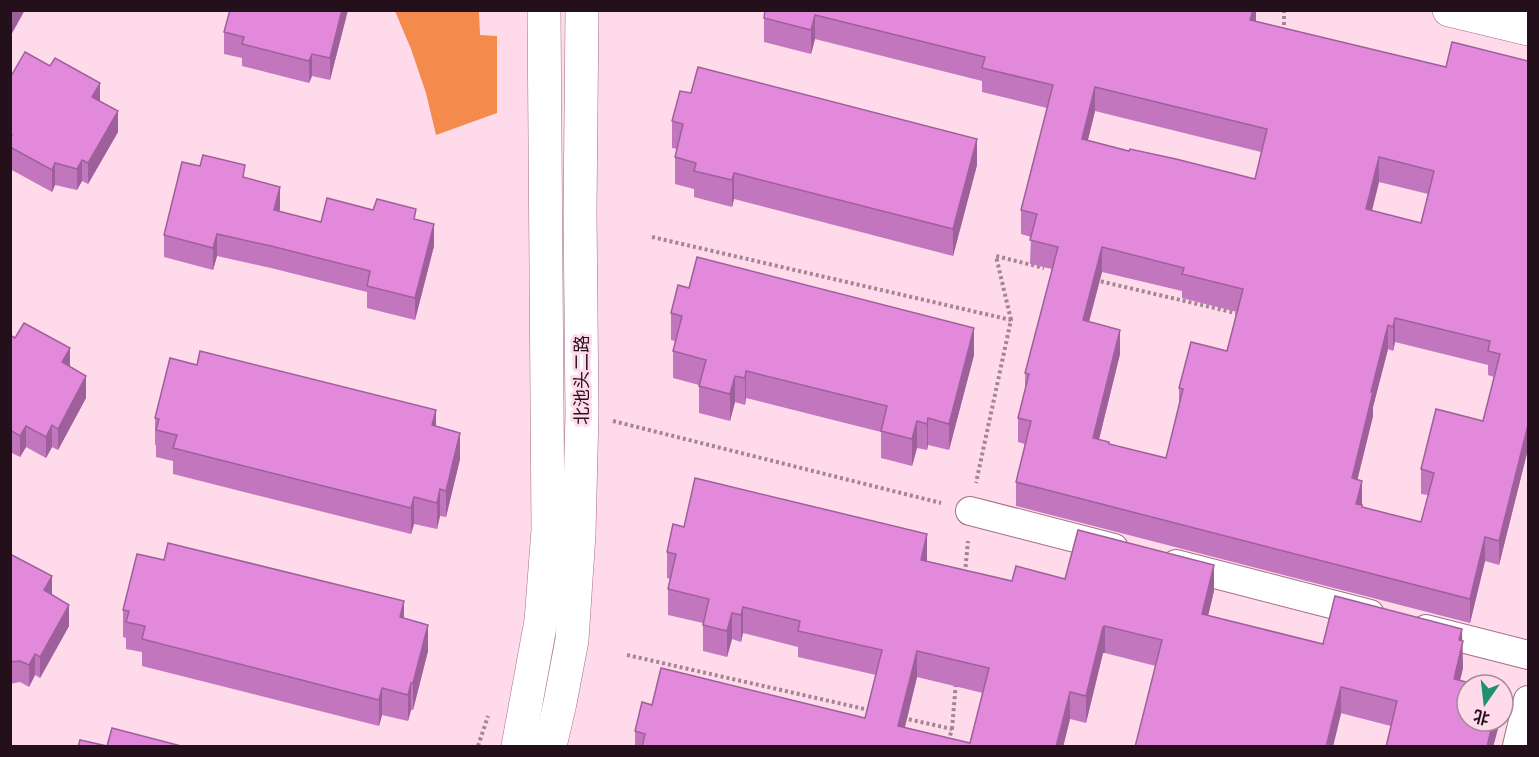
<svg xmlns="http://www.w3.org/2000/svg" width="1539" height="757" viewBox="0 0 1539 757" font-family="'Golos Text','Noto Sans SC',sans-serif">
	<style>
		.forest { fill: #f48a4b }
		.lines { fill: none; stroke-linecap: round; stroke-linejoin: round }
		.street-casing { stroke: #a36d87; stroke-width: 30 }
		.secondary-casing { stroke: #a36d87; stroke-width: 34 }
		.path { stroke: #a38593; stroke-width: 4; stroke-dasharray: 3 3; stroke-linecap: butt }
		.street { stroke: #fff; stroke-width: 28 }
		.secondary { stroke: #fff; stroke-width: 33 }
		.wall { fill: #c276bd; fill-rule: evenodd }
		.shaded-wall { fill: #9e609a }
		.building { fill: #e289dc; stroke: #9e609a; stroke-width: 1.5; fill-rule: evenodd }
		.labels { text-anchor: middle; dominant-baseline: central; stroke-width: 6; stroke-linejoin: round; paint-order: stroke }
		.street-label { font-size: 18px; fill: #24101a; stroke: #ffdaea }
	</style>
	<rect width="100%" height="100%" fill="#ffdaea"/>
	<polygon class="forest" points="395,11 479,11 480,35 497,36 497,113 436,135 426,93 411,49"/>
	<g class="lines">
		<g class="street-casing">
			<g id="street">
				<polyline points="970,511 1114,548"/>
				<polyline points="1176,564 1370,614"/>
				<polyline points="1426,629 1528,655"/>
				<polyline points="1517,746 1528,700"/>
			</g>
		</g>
		<g class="secondary-casing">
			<g id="secondary">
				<polyline points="1449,10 1528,29"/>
				<polyline points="518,746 541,621 548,530 544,10"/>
				<polyline points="550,746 560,703 572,640 579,534 582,413 580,212 582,10"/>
			</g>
		</g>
		<g class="path">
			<polyline points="1284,31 1284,10"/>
			<polyline points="652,237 1011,320 976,483"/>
			<polyline points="1095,280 1240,314"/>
			<polyline points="1011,320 996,256 1044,268"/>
			<polyline points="613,421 941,503"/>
			<polyline points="965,573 968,541"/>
			<polyline points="627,655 869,710"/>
			<polyline points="903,718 952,729 947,746"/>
			<polyline points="952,729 956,682"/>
			<polyline points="478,746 488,716"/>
		</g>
		<use href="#street" class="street"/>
		<use href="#secondary" class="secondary"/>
	</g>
	<g class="wall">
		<polygon points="230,10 348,10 330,80 312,76 309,83 242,66 242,58 224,54 224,32"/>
		<path d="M765,10H1256V21L1446,67L1528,61V449L1499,565L1485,561L1470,623L1016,506V482L1025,444L1018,442V418L1025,390V373L1052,269L1030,264L1031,237L1021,234V210L1047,108L982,92V81L815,39L811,54L764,42V18ZM1095,111L1261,152L1255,179L1129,151L1088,140ZM1379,182L1428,194L1421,223L1372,211ZM1102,272L1182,291V298L1237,312L1227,351L1179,388V405L1166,458L1109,444L1099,440L1120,354L1089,322ZM1395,342L1488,365V375L1494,377L1483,421L1421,469V494L1428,495L1421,522L1362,507L1357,480L1373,416V407L1388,349L1393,351Z"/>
		<polygon points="10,78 100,101 118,132 88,184 82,181 77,190 55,185 52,192 10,169"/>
		<polygon points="672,121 977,165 953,256 734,199 732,207 694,197 694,189 675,184 675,157 677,149 672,148"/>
		<polygon points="245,178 280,209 279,211 321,222 373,210 416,220 434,246 415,320 367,308 367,292 271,268 217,256 213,270 164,257 164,235"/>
		<polygon points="671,313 974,355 949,450 928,445 927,450 917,448 912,466 881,458 881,432 746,398 745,405 735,402 730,421 699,413 699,385 673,378 673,351 675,341 671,340"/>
		<polygon points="10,335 70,367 86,398 58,450 52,447 46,458 26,447 20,457 10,452"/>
		<polygon points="155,418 436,426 460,459 446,517 440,516 437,529 414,524 411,534 173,474 173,461 156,457 156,445 155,445"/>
		<path d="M684,527L927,561L1012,581L1065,579L1214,591L1208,616L1323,644L1462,641L1463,668L1460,680L1467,721H1500L1493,747L1391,726L1105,653H1103L1086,723L1070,719L1063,747H635V731L652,705L865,718L876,675L798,657V647L743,633L741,642L732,639L727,657L703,651V623L668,615V589L671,579L667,578V552ZM917,677L983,693L970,743L905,727Z"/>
		<polygon points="10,554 52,595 69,626 40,678 35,675 29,687 20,682 10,684"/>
		<polygon points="123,610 404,618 428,651 413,710 411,710 408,721 382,715 379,726 142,666 142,652 126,649 126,638 123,637"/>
	</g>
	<g class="shaded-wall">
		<polygon points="13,10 25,10 10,37 10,15"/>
		<polygon points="342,10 348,10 330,80 330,58"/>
		<polygon points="1253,10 1256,10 1256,19 1250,44 1250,20"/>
		<polygon points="815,15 815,39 811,54 811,30"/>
		<polygon points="312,54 312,76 309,83 309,61"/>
		<polygon points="100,83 100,105 92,97"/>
		<polygon points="1095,87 1095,111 1082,163 1082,139"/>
		<polygon points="118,111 118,132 88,184 88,163"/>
		<polygon points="977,139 977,165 953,256 953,229"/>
		<polygon points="1379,157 1379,182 1366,233 1366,209"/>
		<polygon points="82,160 82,181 77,190 77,169"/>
		<polygon points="55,163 55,185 52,192 52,170"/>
		<polygon points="734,173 734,199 732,207 732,180"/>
		<polygon points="280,187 280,209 274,232 274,210"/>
		<polygon points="434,224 434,246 415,320 415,298"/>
		<polygon points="217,234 217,256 213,270 213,248"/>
		<polygon points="1102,247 1102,272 1083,344 1083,320"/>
		<polygon points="1395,318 1395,342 1393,351 1393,327"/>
		<polygon points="1388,325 1388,349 1373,407 1373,416 1352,502 1352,478 1371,392"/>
		<polygon points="974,328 974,355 949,450 949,424"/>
		<polygon points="1120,330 1120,354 1093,463 1093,438"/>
		<polygon points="70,348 70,370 62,362"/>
		<polygon points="746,371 746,398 745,405 745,378"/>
		<polygon points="86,376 86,398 58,450 58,429"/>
		<polygon points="735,376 735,402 730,421 730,394"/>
		<polygon points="436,410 436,436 432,425"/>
		<polygon points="928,418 928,445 927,450 927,424"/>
		<polygon points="917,421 917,448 912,466 912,439"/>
		<polygon points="52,425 52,447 46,458 46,437"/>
		<polygon points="1528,425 1528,449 1499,565 1499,541"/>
		<polygon points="26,426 26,447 20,457 20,436"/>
		<polygon points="460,433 460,459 446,517 446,491"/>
		<polygon points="1362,481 1362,530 1356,504"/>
		<polygon points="440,489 440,516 437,529 437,503"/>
		<polygon points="414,497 414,524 411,534 411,508"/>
		<polygon points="927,534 927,560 921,586 921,560"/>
		<polygon points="1485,537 1485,561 1470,623 1470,599"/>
		<polygon points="1214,565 1214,591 1202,640 1202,614"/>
		<polygon points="52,576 52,598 44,590"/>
		<polygon points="404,601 404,628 400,617"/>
		<polygon points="69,605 69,626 40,678 40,657"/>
		<polygon points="743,607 743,633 741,642 741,615"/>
		<polygon points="732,613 732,639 727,657 727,631"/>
		<polygon points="428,625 428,651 413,710 413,683"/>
		<polygon points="1105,626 1105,653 1103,653 1086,723 1086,696 1103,627"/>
		<polygon points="1462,629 1463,668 1454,705 1454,679 1459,640"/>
		<polygon points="917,651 917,677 900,747 898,726"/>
		<polygon points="35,654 35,675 29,687 29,665"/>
		<polygon points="411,683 411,710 408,721 408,695"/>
		<polygon points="1341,687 1341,714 1333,747 1326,747"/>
		<polygon points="382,688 382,715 379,726 379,700"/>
		<polygon points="1070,692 1070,719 1063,747 1056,747"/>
		<polygon points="1493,721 1500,721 1493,747 1487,747"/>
	</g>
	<g class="building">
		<polygon points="230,10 342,10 330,58 312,54 309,61 242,44 244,37 224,32"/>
		<path d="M765,10H1253L1250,20L1446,67L1452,42L1528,61V425L1499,541L1485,537L1470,599L1016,482L1031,421L1018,418L1029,374L1025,373L1058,247L1030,240L1037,214L1021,210L1053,85L982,68L985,57L815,15L811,30L764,18ZM1095,87L1267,129L1255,179L1176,159L1130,149L1129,151L1082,139ZM1379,157L1434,171L1421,223L1366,209ZM1102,247L1184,268L1182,274L1243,289L1227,351L1191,342L1179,388L1183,389L1166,458L1109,444V442L1093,438L1120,330L1083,320ZM1395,318L1490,341L1488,351L1500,354L1483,421L1436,409L1421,469L1434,473L1421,522L1362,507V505L1356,504L1362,481L1352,478L1373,392H1371L1388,325L1393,327Z"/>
		<polygon points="25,52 50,66 55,58 100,83 92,97 118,111 88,163 82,160 77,169 55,163 52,170 10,147 10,137 12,135 10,134 10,78"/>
		<polygon points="698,67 977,139 953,229 734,173 732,180 694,171 696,163 675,157 683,124 672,121 680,91 691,93"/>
		<polygon points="203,155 245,165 243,177 280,187 274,210 321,222 327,198 373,210 377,199 416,209 414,219 434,224 415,298 367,286 370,271 271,246 217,234 213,248 164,235 182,162 200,166"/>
		<polygon points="697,257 974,328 949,424 928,418 927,424 917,421 912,439 881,431 887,406 746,371 745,378 735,376 730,394 699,386 706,360 673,351 682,316 671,313 678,285 689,288"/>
		<polygon points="24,323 70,348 62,362 86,376 58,429 52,425 46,437 26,426 20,436 10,430 10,335 15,338"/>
		<polygon points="200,351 436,410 432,425 460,433 446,491 440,489 437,503 414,497 411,508 173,448 177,435 156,430 159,419 155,418 170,358 197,365"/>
		<path d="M695,478L927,534L921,560L1012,581L1016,566L1065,579L1078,530L1214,565L1202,614L1323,644L1335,596L1462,629L1459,640L1463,641L1454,679L1478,685H1467V721H1493L1487,747H1386L1397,701L1341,687L1326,747H1135L1162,640L1105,626L1103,627L1086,696L1070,692L1056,747H642L645,734L635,731L642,702L652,705L661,668L865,718L882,650L798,631L800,621L743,607L741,615L732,613L727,631L703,625L709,599L668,589L676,554L667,552L673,524L684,527ZM917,651L989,668L970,743L898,726Z"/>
		<polygon points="168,543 404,601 400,617 428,625 413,683 411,683 408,695 382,688 379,700 142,639 145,626 126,622 129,611 123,610 137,554 164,560"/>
		<polygon points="10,554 52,576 44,590 69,605 40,657 35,654 29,665 20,661 10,662"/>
		<polygon points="112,728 185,747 78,747 80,740 107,746"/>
	</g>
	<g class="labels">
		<g class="street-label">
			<text transform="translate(581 380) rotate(-90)">北池头二路</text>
		</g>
	</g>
	<rect width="1539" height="757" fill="none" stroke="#24101a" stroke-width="24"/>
	<g transform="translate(1485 703) rotate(194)"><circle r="28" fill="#ffdaea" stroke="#a78997" stroke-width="1.5"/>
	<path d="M0-4.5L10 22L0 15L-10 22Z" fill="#1f9071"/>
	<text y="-9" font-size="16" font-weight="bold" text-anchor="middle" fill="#24101a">北</text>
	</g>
</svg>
